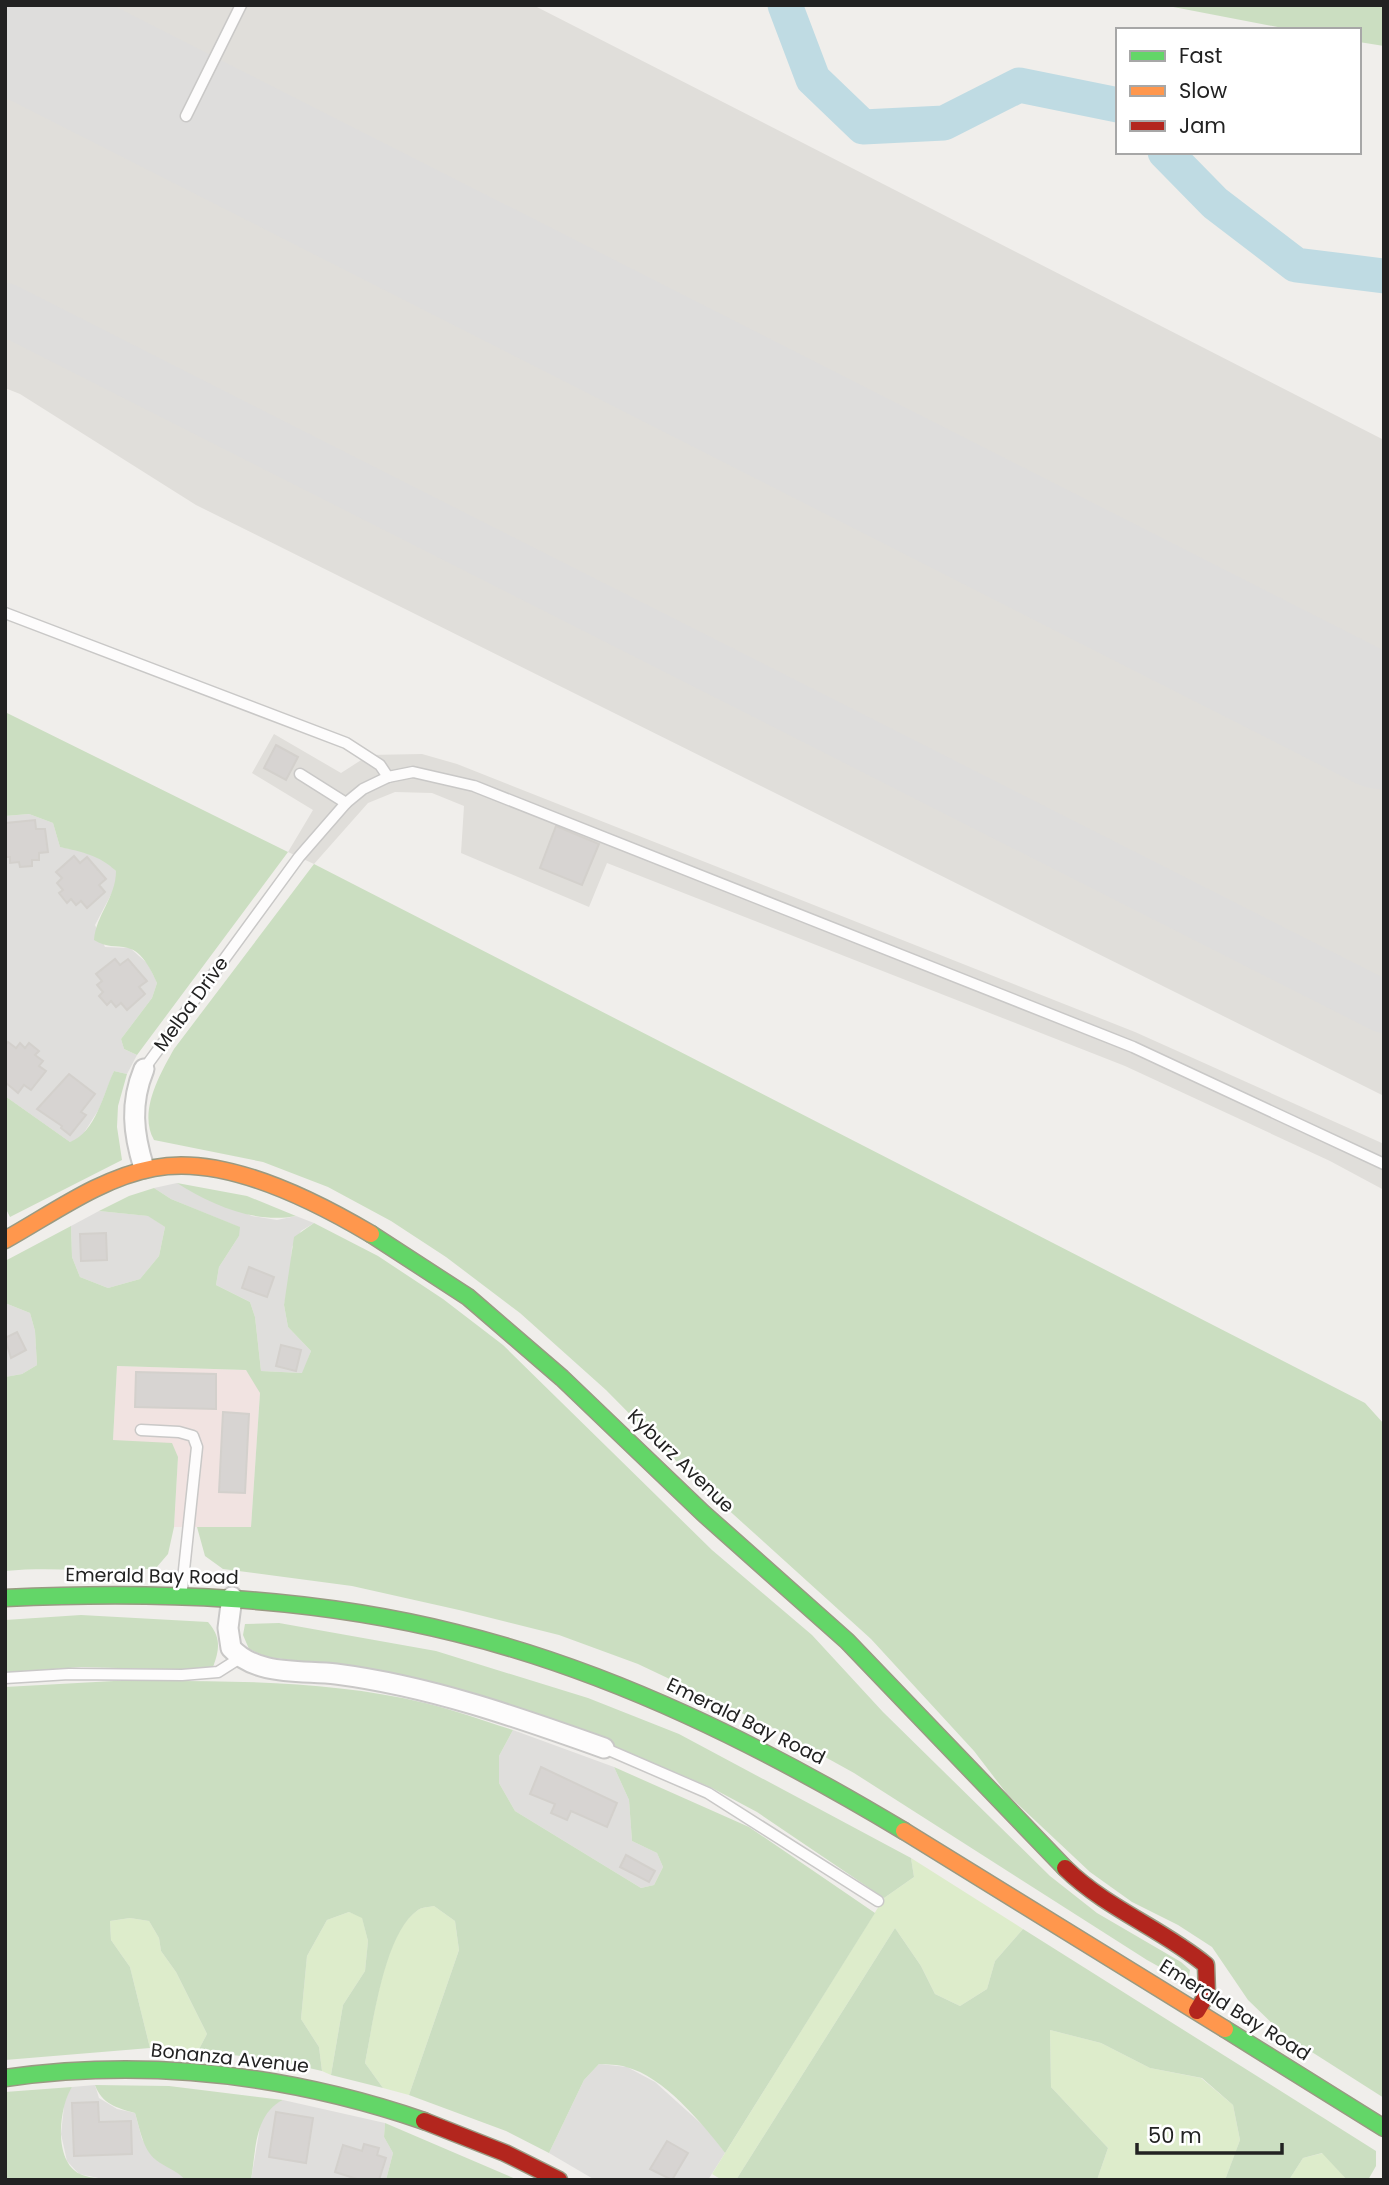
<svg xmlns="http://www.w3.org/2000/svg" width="1389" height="2185" viewBox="0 0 1389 2185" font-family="Poppins,sans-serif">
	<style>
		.residential { fill: #dfdedc }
		.commercial { fill: #f1e3e1 }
		.airport { fill: #e0deda }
		.grass { fill: #ddeccb }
		.forest { fill: #cbdec1 }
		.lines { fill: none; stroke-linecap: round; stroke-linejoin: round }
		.river { stroke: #bfdbe3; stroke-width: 35 }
		.taxiway { stroke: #dedddc; stroke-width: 52 }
		.runway { stroke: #dedddc; stroke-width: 131 }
		.building { fill: #d7d4d2; stroke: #d3d0cc; stroke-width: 2 }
		.lane-casing { stroke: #c9c8c7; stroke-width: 13 }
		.street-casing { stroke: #c9c8c7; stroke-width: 23 }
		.fast-casing { stroke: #999a82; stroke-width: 19 }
		.slow-casing { stroke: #999a82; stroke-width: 19 }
		.jam-casing { stroke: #999a82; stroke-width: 19 }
		.lane { stroke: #fdfcfc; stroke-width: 10 }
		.street { stroke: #fdfcfc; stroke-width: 19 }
		.fast { stroke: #63d668; stroke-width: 16 }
		.slow { stroke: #ff974d; stroke-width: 16 }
		.jam { stroke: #b3261e; stroke-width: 16 }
		.labels { text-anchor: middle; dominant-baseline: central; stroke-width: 5; stroke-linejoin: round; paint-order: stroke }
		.street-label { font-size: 19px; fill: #222; stroke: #fff }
	</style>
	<rect width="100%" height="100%" fill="#f0eeeb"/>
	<g class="residential">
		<polygon points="29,814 53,823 60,847 79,850 104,860 116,871 116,885 95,925 105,947 130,948 148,964 157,983 152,998 121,1039 124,1049 137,1055 127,1074 114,1071 99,1109 80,1139 70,1142 5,1096 5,816"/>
		<polygon points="177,1183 252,1216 277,1220 296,1216 314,1223 301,1231 292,1247 290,1278 284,1305 288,1327 311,1351 303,1373 261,1371 255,1317 250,1302 216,1285 219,1267 239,1236 239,1227 171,1199 154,1188"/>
		<polygon points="99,1211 149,1216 165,1227 159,1256 140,1279 108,1288 80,1277 72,1257 71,1226"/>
		<polygon points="5,1303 30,1313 35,1331 37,1365 22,1374 5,1377"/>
		<polygon points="513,1730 614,1767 629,1800 632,1841 657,1853 663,1867 654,1885 641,1888 515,1811 499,1783 499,1756"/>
		<polygon points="599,2064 627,2067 655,2082 707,2129 725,2153 708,2180 595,2180 549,2153 584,2080"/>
		<polygon points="95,2085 99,2098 117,2109 135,2113 142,2139 155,2159 180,2173 185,2180 108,2180 79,2174 67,2161 61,2134 65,2097 72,2087"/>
		<polygon points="283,2100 385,2123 384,2137 393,2153 386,2180 251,2180 261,2121 270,2106"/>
	</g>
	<polygon class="commercial" points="117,1366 246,1370 254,1379 260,1393 251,1527 174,1527 178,1457 113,1440"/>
	<g class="airport">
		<polygon points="5,5 533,5 1384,440 1384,1096 196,505 20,394 5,388"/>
		<polygon points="274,734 341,773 369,755 422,754 457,764 1135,1032 1384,1144 1384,1190 1330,1161 1125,1066 607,863 589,907 461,853 464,806 432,793 395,792 368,803 314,864 288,852 313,810 252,773"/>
	</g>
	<g class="grass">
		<polygon points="911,1858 1023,1929 995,1961 987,1989 960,2006 935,1994 921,1966 895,1928 736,2180 722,2180 712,2174 884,1898 914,1877"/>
		<path d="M434,1906L455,1921L459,1950L409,2095L383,2088L365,2063C373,2024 383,1933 418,1910C422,1907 429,1907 434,1906Z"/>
		<polygon points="349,1912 362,1917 368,1941 365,1971 343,2005 331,2075 322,2071 319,2047 301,2019 307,1956 327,1920"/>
		<polygon points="130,1918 149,1921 159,1938 161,1951 176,1972 207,2034 198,2051 150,2048 130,1967 111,1940 110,1921"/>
		<polygon points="1050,2030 1101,2043 1150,2068 1201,2078 1233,2105 1240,2140 1225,2180 1097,2180 1108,2148 1051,2087"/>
		<polygon points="1323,2153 1347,2180 1289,2180 1303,2158"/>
	</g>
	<g class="forest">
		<polygon points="1163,5 1384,5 1384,46 1359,42 1359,30 1293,30"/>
		<path d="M5,712L288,852L137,1055L124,1049L121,1039L152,998L157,983C151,970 143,952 128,948C115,945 107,948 94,940C96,915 116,897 116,871C99,855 82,852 60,847L53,823L29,814L5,816Z"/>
		<path d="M314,864L1365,1403L1384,1424V2098L1282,2033L1248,2000L1212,1947L1178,1925L1132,1902L1090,1872L1007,1794L974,1751L871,1639L691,1476L606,1390L520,1313L446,1257L391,1221L328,1187L263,1162L154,1140C138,1112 160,1074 174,1049Z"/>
		<path d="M114,1071L127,1074L118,1106L117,1127L122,1160L10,1217L5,1207V1096L70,1142C96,1132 103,1094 114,1071Z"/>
		<path d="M177,1183L247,1196L296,1216C256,1224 211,1205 177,1183Z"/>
		<path d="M154,1188L171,1199L240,1227L239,1236L219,1267L216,1285L250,1302L255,1317L261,1371L302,1373L311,1351L288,1327L284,1305L294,1237L314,1223L378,1256L443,1299L503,1345L712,1550L812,1635L883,1712L1050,1876L1097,1913L1181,1962L1190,1970L1189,1976L1183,1980L1147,1960L854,1773L771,1727L638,1664L559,1635L459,1610L352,1586L223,1569L205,1556L197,1527H251L260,1393L246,1370L117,1366L113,1440L172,1443L178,1457L174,1527L168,1554L156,1568C106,1574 56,1566 5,1571V1377L22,1374L37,1365L35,1331L30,1313L5,1303V1261L71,1226L72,1257L80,1277L108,1288L140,1279L159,1256L165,1227L148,1216L99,1211L129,1196Z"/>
		<path d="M81,1615L208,1622C221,1637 220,1649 213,1667L191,1670L81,1667L5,1673V1620Z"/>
		<polygon points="279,1623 436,1651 588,1698 679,1734 911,1858 914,1877 884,1898 757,1812 710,1787 546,1718 470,1692 388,1672 267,1657 249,1649 243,1635 245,1624"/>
		<path d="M114,1681C218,1681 324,1679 425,1703C455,1710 484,1721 513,1730L499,1756V1783L515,1811L641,1888L654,1885L663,1867L657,1853L632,1841L629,1800L614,1767L749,1827L875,1913L725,2153C703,2124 663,2076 626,2067C618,2064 607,2065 599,2064L584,2080L549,2153L506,2131L409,2095L459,1950L455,1921L434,1906C429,1907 422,1907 418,1910C384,1933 373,2024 365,2063L383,2088L331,2075L343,2005L365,1971L368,1941L362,1918L349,1912L327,1920L307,1956L301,2019L319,2047L322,2071L274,2060L198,2051L207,2034L176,1972L161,1951L159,1938L149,1921L130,1918L110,1921L111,1940L130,1967L150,2048L5,2060V1687Z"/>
		<polygon points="895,1928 921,1966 935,1994 960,2006 987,1989 995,1961 1023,1929 1376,2151 1376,2166 1368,2180 1347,2180 1322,2153 1303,2158 1289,2180 1225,2180 1240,2140 1233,2105 1202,2078 1150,2068 1101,2043 1050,2030 1051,2087 1108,2148 1097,2180 736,2180"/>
		<path d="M95,2085L169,2086L283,2100C254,2114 256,2151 251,2180H185C177,2170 166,2168 156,2160C143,2150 140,2129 135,2113C117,2108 102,2104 95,2085Z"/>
		<path d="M72,2087C59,2107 53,2161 80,2174C88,2178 100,2178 108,2180H5V2092Z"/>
		<polygon points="385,2123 518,2180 386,2180 393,2153 384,2137"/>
	</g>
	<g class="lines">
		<g class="river">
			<polyline points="785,5 813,79 863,127 944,123 1019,85 1118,105"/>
			<polyline points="1165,152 1215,203 1296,265 1384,276"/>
		</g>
		<polyline class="taxiway" points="5,309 1384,1007"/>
		<polyline class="runway" points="5,24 1384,724"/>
	</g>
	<g class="building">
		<polygon points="276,745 298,757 286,780 264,768"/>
		<polygon points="35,820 36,829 45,829 48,852 39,853 39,860 32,860 32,866 20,867 19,862 10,863 10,857 5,857 6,823"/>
		<polygon points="556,826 599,844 582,885 540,868"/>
		<polygon points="74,856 80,863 87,857 106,879 99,885 105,892 87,908 81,901 76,905 71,899 67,903 59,893 63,890 57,883 62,878 56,872"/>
		<polygon points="115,959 120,965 128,959 147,981 139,987 145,994 127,1010 121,1003 116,1007 111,1001 107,1005 99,996 103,992 97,985 102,981 96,974"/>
		<polygon points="8,1042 16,1048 20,1043 25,1048 29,1043 39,1051 35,1055 43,1061 39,1066 46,1071 31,1090 24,1085 18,1093 5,1082 5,1046"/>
		<polygon points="69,1074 95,1094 81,1112 86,1115 70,1135 61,1128 62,1126 37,1109"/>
		<polygon points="106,1233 107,1260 81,1261 80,1234"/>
		<polygon points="249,1267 274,1277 267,1297 242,1288"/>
		<polygon points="17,1332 26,1350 11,1358 5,1338"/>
		<polygon points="281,1345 301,1350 296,1371 276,1366"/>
		<polygon points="136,1372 216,1374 216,1409 135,1407"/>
		<polygon points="223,1412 249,1414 245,1493 219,1492"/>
		<polygon points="541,1767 617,1803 607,1827 571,1811 567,1820 551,1813 555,1804 530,1794"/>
		<polygon points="626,1855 655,1871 649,1882 620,1867"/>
		<polygon points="98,2102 99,2122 131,2121 132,2154 74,2156 72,2103"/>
		<polygon points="276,2112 313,2118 306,2163 269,2157"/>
		<polygon points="667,2141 688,2153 672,2180 650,2169"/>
		<polygon points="364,2144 379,2148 377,2155 386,2158 379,2180 360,2180 335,2172 343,2145 362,2151"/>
	</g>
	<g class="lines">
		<g class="lane-casing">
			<g id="lane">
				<polyline points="186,116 241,5"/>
				<polyline points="5,613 346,743 380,765 388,777"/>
				<polyline points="300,774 346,803"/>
				<polyline points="144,1069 299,857 346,803 363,789 388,777 413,772 474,786 1133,1047 1384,1164"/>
				<polyline points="141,1430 179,1432 193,1436 197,1447 182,1589"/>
				<polyline points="5,1678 69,1674 182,1675 218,1672 240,1658"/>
				<polyline points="604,1748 708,1793 878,1901"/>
			</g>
		</g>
		<g class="street-casing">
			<g id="street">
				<path d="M144,1069C130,1103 133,1133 144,1168"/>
				<path d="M232,1597L228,1628L231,1648C256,1676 301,1670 336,1674C429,1686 517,1717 604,1748"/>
			</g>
		</g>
		<g class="fast-casing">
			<g id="fast">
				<polyline points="371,1234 468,1297 562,1378 703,1513 847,1641 1065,1868"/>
				<path d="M5,1598C157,1591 308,1596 456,1633C615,1672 764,1747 904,1831"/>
				<polyline points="1225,2029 1384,2128"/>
				<path d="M5,2078C148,2058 287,2074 424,2121"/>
			</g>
		</g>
		<g class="slow-casing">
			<g id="slow">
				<path d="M5,1240C52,1214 100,1178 154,1168C223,1154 312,1199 371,1234"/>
				<polyline points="904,1831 1225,2029"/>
			</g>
		</g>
		<g class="jam-casing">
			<g id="jam">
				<path d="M1065,1868C1107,1909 1161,1928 1206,1965L1207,1994L1197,2011"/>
				<polyline points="424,2121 505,2153 559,2180"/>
			</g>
		</g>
		<use href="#lane" class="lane"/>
		<use href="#street" class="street"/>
		<use href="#fast" class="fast"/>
		<use href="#slow" class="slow"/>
		<use href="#jam" class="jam"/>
	</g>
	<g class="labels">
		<g class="street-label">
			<text transform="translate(191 1004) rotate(-54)">Melba Drive</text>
			<text transform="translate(681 1461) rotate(44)">Kyburz Avenue</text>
			<text transform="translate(152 1576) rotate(1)">Emerald Bay Road</text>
			<text transform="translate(746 1721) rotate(26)">Emerald Bay Road</text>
			<text transform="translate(1235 2010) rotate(32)">Emerald Bay Road</text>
			<text transform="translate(230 2058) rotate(6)">Bonanza Avenue</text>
		</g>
	</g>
	<rect width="1389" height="2185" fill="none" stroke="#222222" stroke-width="14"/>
	<rect x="1116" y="28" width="245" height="126" fill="#ffffff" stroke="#a7a7a7" stroke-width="2"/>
	<rect x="1130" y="51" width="35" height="10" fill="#63d668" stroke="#a7a7a7" stroke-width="2"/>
	<text x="1179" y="63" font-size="21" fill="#222222">Fast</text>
	<rect x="1130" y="86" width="35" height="10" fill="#ff974d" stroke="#a7a7a7" stroke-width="2"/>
	<text x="1179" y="98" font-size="21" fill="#222222">Slow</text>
	<rect x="1130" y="121" width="35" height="10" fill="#b3261e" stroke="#a7a7a7" stroke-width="2"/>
	<text x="1179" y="133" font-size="21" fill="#222222">Jam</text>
	<path d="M1137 2143v10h145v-10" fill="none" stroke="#222222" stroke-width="3.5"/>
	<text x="1148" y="2143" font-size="21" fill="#222222" stroke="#ffffff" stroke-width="5" paint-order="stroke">50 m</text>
</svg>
